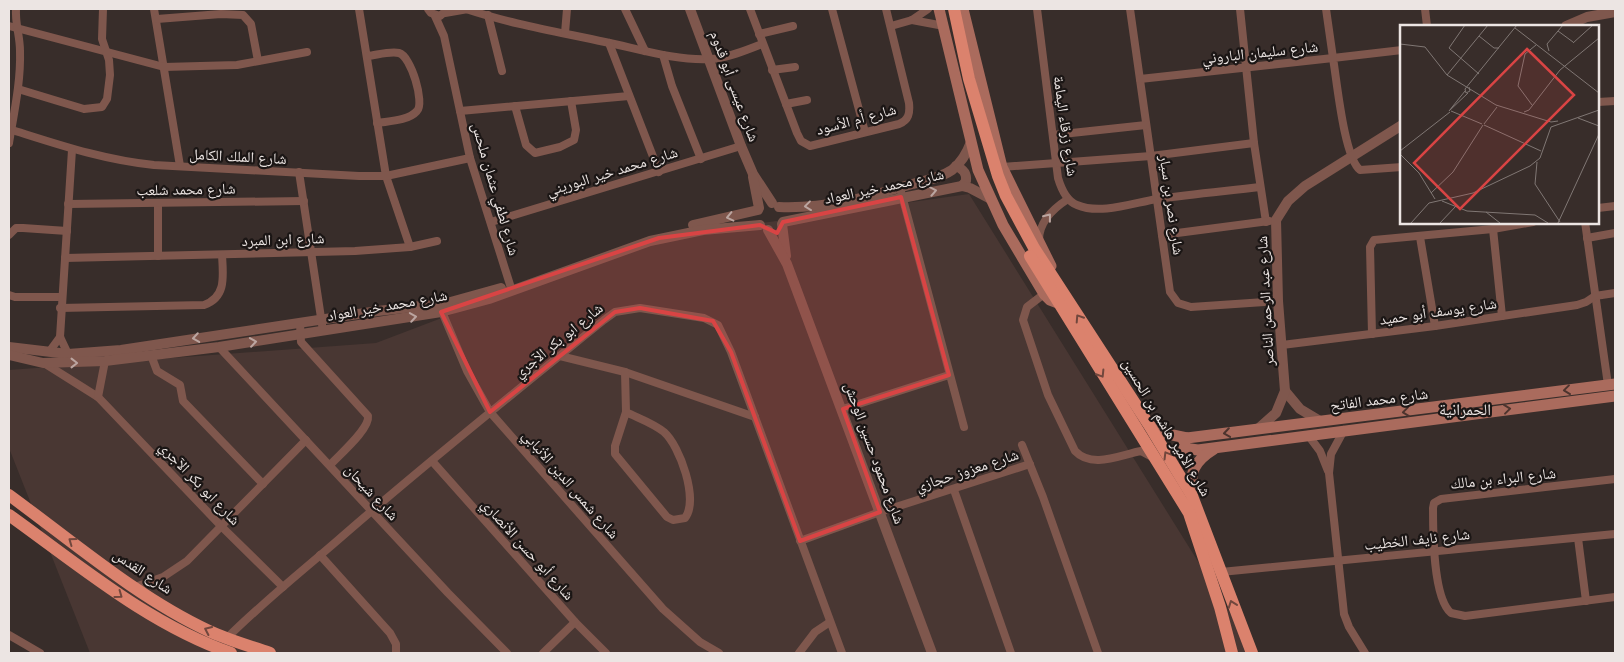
<svg xmlns="http://www.w3.org/2000/svg" width="1624" height="662" viewBox="0 0 1624 662" font-family="Arial,'Noto Naskh Arabic',sans-serif">
	<style>
		.built { fill: #493733 }
		.lines { fill: none; stroke-linecap: round; stroke-linejoin: round }
		.minor { stroke: #7f574d; stroke-width: 8 }
		.tertiary { stroke: #7f574d; stroke-width: 10 }
		.secondary { stroke: #aa6b5d; stroke-width: 11 }
		.trunk { stroke: #db826d; stroke-width: 12 }
		.oneway { stroke: #bba5a0 }
		.oneway2 { stroke: #71473d }
		.oneway3 { stroke: #4d342e }
		.marked { fill: #d94444; fill-opacity: 0.2; stroke: #d94444; stroke-width: 4; stroke-linejoin: round }
		.labels { text-anchor: middle; dominant-baseline: central; stroke-width: 4.5; stroke-linejoin: round; paint-order: stroke }
		.street-label { font-size: 15px; fill: #ece5e3; stroke: #1b1615 }
		.neighbourhood-label { font-size: 16px; fill: #ece5e3; stroke: #1b1615 }
		.inset-road { fill: none; stroke: #807774; stroke-width: 1 }
		.view { fill: #d94444; fill-opacity: 0.15; stroke: #d94444; stroke-width: 2.5 }
		.inset-edge { fill: none; stroke: #ece5e3; stroke-width: 2.5 }
	</style>
	<rect width="100%" height="100%" fill="#382d2a"/>
	<polygon class="built" points="969,194 1255,653 90,653 9,448 9,370 376,343 649,239"/>
	<g class="lines">
		<g class="minor">
			<polyline points="154,9 180,166"/>
			<polyline points="359,9 386,176 410,247"/>
			<polyline points="428,9 431,13 440,16 448,9"/>
			<path d="M466,9C511,24 559,32 605,42C639,49 676,61 711,59C728,58 746,50 762,44"/>
			<polyline points="625,9 645,51"/>
			<path d="M750,9L797,133L801,141L810,146L899,124C909,120 910,113 909,103L886,9"/>
			<polyline points="832,9 865,132"/>
			<path d="M1037,9L1058,178C1061,188 1066,201 1077,205C1100,215 1133,203 1157,199C1191,194 1226,191 1260,187"/>
			<polyline points="1130,9 1170,292 1178,303 1191,307 1278,301"/>
			<polyline points="1240,9 1254,143 1266,222"/>
			<polyline points="1425,9 1427,26"/>
			<polyline points="445,13 468,9"/>
			<polyline points="488,15 502,71"/>
			<polyline points="435,16 444,36 470,158 512,291"/>
			<polyline points="157,19 221,14 243,15 251,24 258,61"/>
			<polyline points="912,20 944,26"/>
			<polyline points="9,26 164,67 237,65 307,52"/>
			<polyline points="891,26 912,20 928,9"/>
			<polyline points="565,33 567,9"/>
			<polyline points="759,34 793,26"/>
			<polyline points="609,43 659,172"/>
			<path d="M1402,50L1333,58C1337,82 1344,157 1360,170L1402,167"/>
			<polyline points="663,55 672,86 701,159"/>
			<path d="M368,56C377,55 390,51 399,53C411,56 425,103 417,111C408,121 389,121 377,123"/>
			<polyline points="772,70 795,67"/>
			<polyline points="1140,79 1333,58 1326,9"/>
			<polyline points="18,89 84,109 102,107 107,99 110,75 109,60 102,39 103,9"/>
			<polyline points="1598,102 1615,101"/>
			<polyline points="786,104 807,100"/>
			<polyline points="515,106 526,145 535,153 560,147 574,140 576,130 571,101"/>
			<polyline points="460,111 629,96"/>
			<path d="M9,129C57,144 103,160 154,165L359,176H386L470,158"/>
			<polyline points="1053,135 1146,125"/>
			<path d="M9,143C14,113 21,81 20,51C20,36 15,24 16,9"/>
			<polyline points="1002,167 1151,156 1254,143"/>
			<polyline points="299,172 323,331"/>
			<polyline points="900,188 964,427"/>
			<polyline points="158,203 158,256"/>
			<polyline points="68,204 304,201"/>
			<polyline points="1598,208 1615,206"/>
			<polyline points="491,222 741,146"/>
			<polyline points="1585,222 1608,385"/>
			<polyline points="1493,229 1502,316"/>
			<polyline points="9,235 16,228 23,228 67,231"/>
			<polyline points="1162,235 1269,221"/>
			<polyline points="1420,237 1435,326"/>
			<polyline points="1587,238 1615,233"/>
			<path d="M1039,240C1039,221 1054,208 1068,199"/>
			<polyline points="65,258 355,251 410,247 437,241"/>
			<path d="M1044,294L1027,307L1023,320L1048,395L1075,451C1092,469 1120,455 1141,451L1152,457"/>
			<polyline points="9,295 15,297 62,297"/>
			<polyline points="440,307 467,371 490,412 663,609 700,642 719,653"/>
			<path d="M60,308L204,305C227,297 223,275 222,255"/>
			<path d="M300,324L301,342L368,416C370,429 339,455 330,465"/>
			<polyline points="1372,334 1370,247 1374,240 1493,229 1533,222"/>
			<polyline points="1282,345 1435,326 1577,305 1586,302 1595,296 1615,293"/>
			<polyline points="219,347 448,593 507,653"/>
			<polyline points="49,352 60,337"/>
			<polyline points="68,354 60,337 72,150"/>
			<polyline points="151,355 157,371 180,385 183,401 263,484"/>
			<polyline points="560,356 625,372 755,417"/>
			<polyline points="44,363 98,397 222,527 283,587"/>
			<path d="M625,372L626,412L615,446V454L667,517L673,520L685,518C699,500 680,446 664,432C653,423 638,418 626,412"/>
			<polyline points="98,397 105,361"/>
			<polyline points="843,409 949,375"/>
			<polyline points="1344,430 1331,454 1329,473 1344,614 1349,627 1365,653"/>
			<polyline points="1308,435 1320,451 1328,471"/>
			<polyline points="1022,445 1043,497 1098,653"/>
			<polyline points="432,461 575,622 606,653"/>
			<path d="M1615,479L1441,499L1434,503L1433,508C1433,532 1433,598 1451,613L1465,616L1615,597"/>
			<polyline points="954,490 1011,653"/>
			<polyline points="1578,538 1586,601"/>
			<polyline points="800,541 880,512 1030,464"/>
			<polyline points="320,555 390,633 396,644 396,653"/>
			<polyline points="1221,572 1615,534"/>
			<polyline points="135,587 163,577 187,561 306,440"/>
			<polyline points="9,635 40,653"/>
			<path d="M227,638C262,603 301,572 338,540C425,464 515,392 604,320L615,312L640,308L704,318L718,325L731,352L842,653"/>
			<polyline points="543,653 575,622"/>
			<polyline points="799,653 815,632 830,622"/>
		</g>
		<g class="tertiary">
			<polyline points="690,9 741,146 753,174 772,203"/>
			<polyline points="1566,26 1587,17 1615,12"/>
			<path d="M956,166C963,169 967,173 966,181L962,186"/>
			<polyline points="753,177 759,208"/>
			<path d="M779,207C824,209 869,197 912,184C925,181 940,178 952,170C961,163 967,153 971,142"/>
			<polyline points="783,222 962,186 970,188 989,198"/>
			<polyline points="782,224 786,256"/>
			<polyline points="693,225 758,210"/>
			<polyline points="768,230 787,264 932,653"/>
			<polyline points="9,347 68,354 121,350 378,311 447,303 501,288"/>
			<polyline points="9,355 43,363 105,361 219,347 441,312 489,299 650,241 703,230 760,225"/>
			<polyline points="1285,391 1300,409 1320,421"/>
			<polyline points="1259,428 1276,413 1285,391 1278,301 1276,220 1288,201 1305,186 1402,125"/>
		</g>
		<g class="secondary">
			<polyline points="939,9 978,170 1003,225 1044,294 1050,300 1058,303"/>
			<polyline points="963,9 1002,167 1051,266"/>
			<polyline points="1149,425 1163,433 1187,438 1615,384"/>
			<polyline points="1187,438 1184,442 1184,448 1198,450 1615,396"/>
			<path d="M1192,496C1190,472 1193,462 1214,449"/>
		</g>
		<g class="trunk">
			<polyline points="954,9 969,79 998,176 1006,196 1034,248 1149,425 1192,496 1252,653"/>
			<polyline points="1030,256 1189,513 1220,607 1232,653"/>
			<path d="M9,495C72,541 138,598 209,631C228,640 250,646 270,653"/>
			<path d="M9,515C79,565 148,624 231,653"/>
		</g>
	</g>
	<defs><path id="oneway-chevron" d="M-2-3.5L2.5 0L-2 3.5" fill="none" stroke-width="1.6" stroke-linecap="round" stroke-linejoin="round" transform="scale(1.25)"/></defs>
	<g class="oneway">
		<use href="#oneway-chevron" transform="translate(933 191) rotate(-11)"/>
		<use href="#oneway-chevron" transform="translate(808 206) rotate(173)"/>
		<use href="#oneway-chevron" transform="translate(730 217) rotate(167)"/>
		<use href="#oneway-chevron" transform="translate(1048 217) rotate(-52)"/>
		<use href="#oneway-chevron" transform="translate(413 317) rotate(-9)"/>
		<use href="#oneway-chevron" transform="translate(196 338) rotate(171)"/>
		<use href="#oneway-chevron" transform="translate(253 342) rotate(-8)"/>
		<use href="#oneway-chevron" transform="translate(74 363)"/>
	</g>
	<g class="oneway2">
		<use href="#oneway-chevron" transform="translate(1079 318) rotate(-123)"/>
		<use href="#oneway-chevron" transform="translate(1101 374) rotate(58)"/>
		<use href="#oneway-chevron" transform="translate(1167 455) rotate(-121)"/>
		<use href="#oneway-chevron" transform="translate(72 541) rotate(-144)"/>
		<use href="#oneway-chevron" transform="translate(119 595) rotate(36)"/>
		<use href="#oneway-chevron" transform="translate(1232 604) rotate(-110)"/>
		<use href="#oneway-chevron" transform="translate(208 630) rotate(-155)"/>
	</g>
	<g class="oneway3">
		<use href="#oneway-chevron" transform="translate(1567 390) rotate(173)"/>
		<use href="#oneway-chevron" transform="translate(1507 409) rotate(-7)"/>
		<use href="#oneway-chevron" transform="translate(1406 412) rotate(173)"/>
		<use href="#oneway-chevron" transform="translate(1227 433) rotate(172)"/>
	</g>
	<path class="marked" d="M901,197L949,375L843,409L880,512L800,541L731,352L713,321L640,308L615,312L490,412L441,312L659,238L760,225L777,233L783,222Z"/>
	<g class="labels">
		<g class="street-label">
			<text transform="translate(1260 52) rotate(-6)">شارع سليمان الباروني</text>
			<text transform="translate(735 86) rotate(70)">شارع عيسى أبو قدوم</text>
			<text transform="translate(856 119) rotate(-15)">شارع أم الأسود</text>
			<text transform="translate(1066 126) rotate(82)">شارع زرقاء اليمامة</text>
			<text transform="translate(238 156) rotate(3)">شارع الملك الكامل</text>
			<text transform="translate(612 171) rotate(-17)">شارع محمد خير البوريني</text>
			<text transform="translate(884 186) rotate(-12)">شارع محمد خير العواد</text>
			<text transform="translate(186 189) rotate(-1)">شارع محمد شلعب</text>
			<text transform="translate(496 189) rotate(74)">شارع لطفي عثمان ملحس</text>
			<text transform="translate(1172 205) rotate(82)">شارع نصر بن سيار</text>
			<text transform="translate(283 239) rotate(-2)">شارع ابن المبرد</text>
			<text transform="translate(1265 301) rotate(-93)">شارع عبد الرحمن الناصر</text>
			<text transform="translate(387 305) rotate(-10)">شارع محمد خير العواد</text>
			<text transform="translate(1438 311) rotate(-8)">شارع يوسف أبو حميد</text>
			<text transform="translate(558 340) rotate(-39)">شارع ابو بكر الآجري</text>
			<text transform="translate(1379 399) rotate(-7)">شارع محمد الفاتح</text>
			<text transform="translate(1167 427) rotate(59)">شارع الأمير هاشم بن الحسين</text>
			<text transform="translate(875 453) rotate(70)">شارع محمود حسين الوحش</text>
			<text transform="translate(967 470) rotate(-18)">شارع معزوز حجازي</text>
			<text transform="translate(1503 478) rotate(-6)">شارع البراء بن مالك</text>
			<text transform="translate(200 483) rotate(46)">شارع ابو بكر الآجري</text>
			<text transform="translate(571 484) rotate(49)">شارع شمس الدين الأنبابي</text>
			<text transform="translate(372 492) rotate(47)">شارع شيحان</text>
			<text transform="translate(1417 539) rotate(-6)">شارع نايف الخطيب</text>
			<text transform="translate(528 549) rotate(48)">شارع أبو حسن الأنصاري</text>
			<text transform="translate(143 571) rotate(34)">شارع القدس</text>
		</g>
		<g class="neighbourhood-label">
			<text x="1465" y="409">الحمرانية</text>
		</g>
	</g>
	<g transform="translate(1400 25)">
		<rect width="199" height="199" fill="#382d2a"/>
		<path class="inset-road" d="M65,0L49,23L79,49M115,3L199,68M158,6L173,17M79,11L94,23H99M173,18L193,0M0,19L25,22L47,50L96,80L151,97L158,96M149,26L147,19L163,0M47,50L88,0M69,62L70,66L66,68L65,64L117,0M65,66L49,86L68,68M132,80L118,61L125,29L136,20M51,86L82,99M124,87L129,85L160,45L199,13M178,93L199,101M84,99L97,82M84,100L141,126M0,126L50,87M0,129L19,148L35,174M137,137L135,159L160,197M31,168L53,147L83,100M42,176L67,186L135,190L148,198M86,187L100,198M11,198L29,178L73,168L130,141L140,133L151,102L199,85M40,198L56,181M158,198L199,109"/>
		<path class="view" d="M127,24L174,70L60,184L14,138Z"/>
		<rect width="199" height="199" class="inset-edge"/>
	</g>
	<rect width="1624" height="662" fill="none" stroke="#ece5e3" stroke-width="20"/>
</svg>
